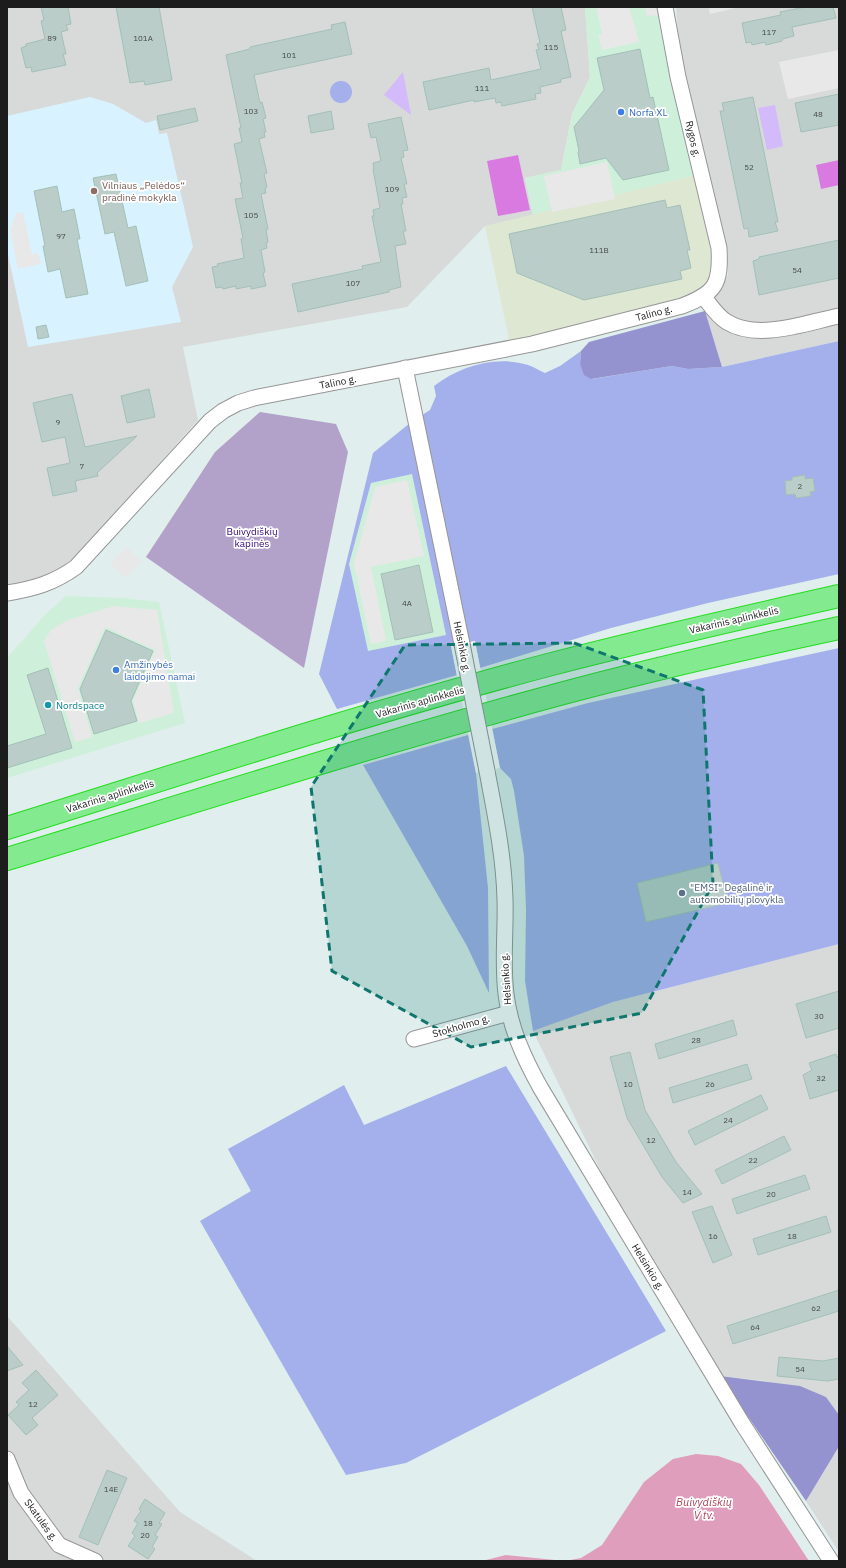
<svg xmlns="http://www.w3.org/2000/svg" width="846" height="1568" viewBox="0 0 846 1568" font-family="'IBM Plex Sans',sans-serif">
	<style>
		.residential { fill: #d8dad9 }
		.commercial { fill: #cef0da }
		.industrial { fill: #dde7d2 }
		.education { fill: #d8f3ff }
		.grass { fill: #a3b0eb; fill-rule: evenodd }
		.forest { fill: #9493cf }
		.cemetery { fill: #b2a1c8 }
		.park { fill: #d3bafb }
		.pitch { fill: #d97ae1 }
		.parking { fill: #e8e8e8 }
		.water { fill: #de9ebc }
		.pier { fill: #fff }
		.building { fill: #bacdc8; stroke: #a2c0b8 }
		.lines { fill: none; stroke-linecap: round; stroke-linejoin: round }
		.minor-casing { stroke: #969696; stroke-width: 17 }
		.highway-casing { stroke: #23dd1c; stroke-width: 24 }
		.minor { stroke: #fff; stroke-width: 15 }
		.highway { stroke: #83ea90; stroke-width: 22 }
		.minor-bridge-casing { stroke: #969696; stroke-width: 17; stroke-linecap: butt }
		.minor-bridge { stroke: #fff; stroke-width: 15 }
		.marked { fill: #0f766e; fill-opacity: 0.2; stroke: #0f766e; stroke-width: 3; stroke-dasharray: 8 5; stroke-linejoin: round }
		.shop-dot { fill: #3f7fe0; stroke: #fff; stroke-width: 1.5 }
		.education-dot { fill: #8d6e63; stroke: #fff; stroke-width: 1.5 }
		.culture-dot { fill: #0f9aa8; stroke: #fff; stroke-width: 1.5 }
		.service-dot { fill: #5c6f8a; stroke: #fff; stroke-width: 1.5 }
		.labels { text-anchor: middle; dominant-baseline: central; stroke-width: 3.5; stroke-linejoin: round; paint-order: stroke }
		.number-label { font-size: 8px; fill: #444847 }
		.shop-label { font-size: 10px; fill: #366cbe; stroke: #fff; text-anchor: start }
		.street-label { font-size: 10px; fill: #1c1c1c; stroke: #fff }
		.education-label { font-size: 10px; fill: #785e54; stroke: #fff; text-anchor: start }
		.park-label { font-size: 10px; fill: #34067d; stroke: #fff }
		.culture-label { font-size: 10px; fill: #0d838f; stroke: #fff; text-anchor: start }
		.service-label { font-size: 10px; fill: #4e5e75; stroke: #fff; text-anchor: start }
		.water-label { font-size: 11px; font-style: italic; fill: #ae4559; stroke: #fff }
	</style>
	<rect width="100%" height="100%" fill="#e0eeed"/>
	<g class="residential">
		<polygon points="7,7 585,7 590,77 572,114 561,170 525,178 533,215 485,226 407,307 183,347 198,420 81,551 56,572 32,581 7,585"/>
		<polygon points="676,7 839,7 839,341 722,367 705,311 718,294 728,275 728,255 689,94 678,37"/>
		<polygon points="839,944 839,1415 826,1397 766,1381 720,1376 608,1186 533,1031 613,1002"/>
		<polygon points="7,1316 180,1512 257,1561 7,1561"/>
		<polygon points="839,1435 839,1552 806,1501 838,1448"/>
	</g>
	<g class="commercial">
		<polygon points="585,7 657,7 664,45 693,176 533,215 525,178 561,170 572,114 590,77"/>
		<polygon points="412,474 446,635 367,652 349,564 371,483"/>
		<polygon points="66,596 121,598 159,602 185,723 7,778 7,658 45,615"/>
	</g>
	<polygon class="industrial" points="693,176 713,259 714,269 706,286 692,296 510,344 485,226"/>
	<polygon class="education" points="90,97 113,104 146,123 156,120 159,134 167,133 193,247 172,287 181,322 28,347 7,250 7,116"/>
	<g class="grass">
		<circle cx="341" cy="92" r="11"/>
		<path d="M839,341V574L708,603L611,628L480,668L475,642L451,646L457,675L337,709L319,674L373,453L410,423L430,410L436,396L434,386C460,366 496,355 528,365C534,367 540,371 545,373L560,366L581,351L580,364L592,379L672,366L688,369L722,367ZM412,474L446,635L368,651L349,564L371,483Z"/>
		<polygon points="839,648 839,944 613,1002 533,1031 525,981 526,910 524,856 514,791 511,779 500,768 492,729 588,703"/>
		<polygon points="468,735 476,773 488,888 489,993 467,946 363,765"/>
		<polygon points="506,1066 666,1331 406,1463 346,1475 200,1221 251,1191 228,1149 344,1085 364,1125"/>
	</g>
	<g class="forest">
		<polygon points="705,311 722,367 688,369 672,366 591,379 584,375 580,364 581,351 589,342"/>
		<polygon points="720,1376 800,1386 826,1397 839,1415 838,1448 806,1501"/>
	</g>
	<polygon class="cemetery" points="260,412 336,424 348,452 304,668 146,557 215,452"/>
	<g class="park">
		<polygon points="403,72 411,115 384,95"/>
		<polygon points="775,105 783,146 767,150 758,108"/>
	</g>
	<g class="pitch">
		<polygon points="518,155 530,210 498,216 487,161"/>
		<polygon points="839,160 839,185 821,189 816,165"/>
	</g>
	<g class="parking">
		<polygon points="596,7 629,7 639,42 602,50 598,35 602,34"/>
		<polygon points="645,7 657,7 659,15 647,16"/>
		<polygon points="709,7 740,7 710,14"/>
		<polygon points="839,50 839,88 788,99 779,62"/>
		<polygon points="607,162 615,199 552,212 544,176"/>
		<polygon points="23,212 32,254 38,253 41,264 18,269 10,231 16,213"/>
		<polygon points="407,480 424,556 371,567 386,641 371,644 354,564 375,487"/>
		<polygon points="126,547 142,561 126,578 110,564"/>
		<polygon points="114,606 157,610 174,713 139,723 133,701 155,650 105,627 78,688 92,737 75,742 44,641 51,630 68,620"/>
	</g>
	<polygon class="water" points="696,1454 718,1456 741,1464 759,1485 809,1561 482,1561 506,1555 565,1561 581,1558 602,1545 644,1482 673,1459"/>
	<polygon class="pier" points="475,641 500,768 476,773 451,646"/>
	<g class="building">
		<polygon points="41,7 68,7 71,24 66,25 68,30 61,32 66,54 63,54 66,65 32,72 31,67 26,68 21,48 26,46 26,44 45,39 41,21 44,20"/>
		<polygon points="116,7 159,7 172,80 145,85 144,81 130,83"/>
		<polygon points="532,7 561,7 566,30 561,31 571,77 561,79 561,82 540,87 541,93 535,94 536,99 502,106 501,102 496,103 495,98 474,102 474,100 429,110 423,82 489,68 491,80 541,69 536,50 539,49 537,44 540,43"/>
		<polygon points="805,7 833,7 836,18 792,27 794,36 782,39 782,41 766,45 765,42 752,45 751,42 746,43 742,23 781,15 780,12"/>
		<polygon points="345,22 352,54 254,75 260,103 262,102 266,118 263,119 266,132 264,132 265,137 259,139 267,173 264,174 267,187 265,188 266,193 261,194 268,229 266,229 268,242 266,243 267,248 261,250 265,272 263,273 266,286 251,289 251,286 236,289 236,286 223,289 222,287 216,288 212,267 218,266 217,264 244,258 241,239 243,238 235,199 243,198 240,183 242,183 234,144 242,142 239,128 241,128 226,55 250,49 250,47 332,29 331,25"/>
		<polygon points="640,49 650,98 653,97 669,170 623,180 606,158 580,164 578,152 579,151 574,127 604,90 597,58"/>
		<polygon points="839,94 839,125 801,132 795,103"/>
		<polygon points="753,97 778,222 775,222 778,231 749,237 748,228 744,229 720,111 724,111 722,103"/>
		<polygon points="195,108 198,121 160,130 157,116"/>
		<polygon points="331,111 334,129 311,133 308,116"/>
		<polygon points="401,117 408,150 403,151 404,157 401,158 407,184 404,184 407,197 402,198 403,204 401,204 406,231 403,231 406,244 395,246 401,287 389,290 389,292 298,312 292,284 363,269 362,266 381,262 372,216 374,216 373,210 380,208 373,169 374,169 373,163 381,161 376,137 371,138 368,124"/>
		<polygon points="116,174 128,228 136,226 148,281 126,286 114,232 105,234 93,178"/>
		<polygon points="57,186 62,212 74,209 80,239 77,239 88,294 66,298 60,269 48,272 43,246 45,246 34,191"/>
		<polygon points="665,200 667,208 680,205 690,250 687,250 691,268 680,271 682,279 584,300 517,273 509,234"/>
		<polygon points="839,240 839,278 759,295 753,261 759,259 759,257"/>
		<polygon points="46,325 49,337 38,339 36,327"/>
		<polygon points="149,389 155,417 127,423 121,396"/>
		<polygon points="72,394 85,447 137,436 97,473 98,476 75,481 77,491 53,496 47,468 70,463 65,437 42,442 33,403"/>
		<polygon points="805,475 805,479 813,478 815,491 810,492 811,496 796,498 795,494 786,495 785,481 792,480 792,477"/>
		<polygon points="419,565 433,632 395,640 381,574"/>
		<polygon points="106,630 153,651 131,701 137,721 94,734 80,689"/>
		<polygon points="48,668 72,748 7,768 7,746 46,734 27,675"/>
		<polygon points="718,863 728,903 646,922 637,883"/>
		<polygon points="839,991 839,1028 806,1038 796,1004"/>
		<polygon points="733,1020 737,1035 659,1059 655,1044"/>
		<polygon points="630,1052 645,1110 676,1162 702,1194 683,1203 662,1177 627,1118 610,1057"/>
		<polygon points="836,1054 837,1057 839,1056 839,1090 810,1099 803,1075 812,1070 809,1063"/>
		<polygon points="747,1064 752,1079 673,1103 669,1088"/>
		<polygon points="761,1095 768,1109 695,1145 688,1131"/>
		<polygon points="784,1136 791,1150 722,1184 715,1170"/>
		<polygon points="805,1175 810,1189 737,1214 732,1199"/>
		<polygon points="712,1206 732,1255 713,1263 692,1212"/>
		<polygon points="826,1216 831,1232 758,1255 753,1239"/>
		<polygon points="839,1290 839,1311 733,1344 727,1326"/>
		<polygon points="7,1346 23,1365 7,1371"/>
		<polygon points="779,1357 823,1361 839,1358 839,1379 828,1381 777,1376"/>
		<polygon points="36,1370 58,1395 32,1418 38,1425 26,1435 8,1415 19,1405 16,1402 29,1390 22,1383"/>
		<polygon points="107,1470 127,1478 98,1545 79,1537"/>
		<polygon points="145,1499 165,1513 159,1523 162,1524 155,1535 158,1537 152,1547 155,1549 148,1559 128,1546 135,1536 132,1533 138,1523 134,1521 141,1511 139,1509"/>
	</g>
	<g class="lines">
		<g class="minor-casing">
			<g id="minor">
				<path d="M704,297C710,305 717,316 727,322C758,341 805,323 839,316"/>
				<polyline points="405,368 462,644"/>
				<path d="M7,593C33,589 54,583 76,567L210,421L223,411L238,403L254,398L532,344L682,306C716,293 721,284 719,248L678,77L665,7"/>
				<path d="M487,771C495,814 504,856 505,900C506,931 502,963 506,994C510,1028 524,1058 540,1087L742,1423L831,1561"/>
				<polyline points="414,1039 509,1013"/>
				<polyline points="7,1459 21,1493 59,1545 95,1561"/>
			</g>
		</g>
		<g class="highway-casing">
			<g id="highway">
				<path d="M7,828C187,772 366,713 548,665C644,640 741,618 839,596"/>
				<path d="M7,859C191,803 375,744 560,694C652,669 746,648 839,628"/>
			</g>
		</g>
		<use href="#minor" class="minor"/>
		<use href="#highway" class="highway"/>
		<g class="minor-bridge-casing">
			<polyline id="minor-bridge" points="462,644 487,771"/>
		</g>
		<use href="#minor-bridge" class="minor-bridge"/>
	</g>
	<path class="marked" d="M574,643L703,690L713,884L642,1013L471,1047L332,971L311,787L405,645Z"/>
	<g class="shop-dot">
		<circle cx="621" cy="112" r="4"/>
		<circle cx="116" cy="670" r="4"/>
	</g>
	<circle class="education-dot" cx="94" cy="191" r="4"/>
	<circle class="culture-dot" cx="48" cy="705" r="4"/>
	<circle class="service-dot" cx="682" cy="893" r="4"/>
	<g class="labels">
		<g class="number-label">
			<text x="769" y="32">117</text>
			<text x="52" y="38">89</text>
			<text x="143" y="38">101A</text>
			<text x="551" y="47">115</text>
			<text x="289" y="55">101</text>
			<text x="482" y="88">111</text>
			<text x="251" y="111">103</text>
			<text x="818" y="114">48</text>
			<text x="749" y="167">52</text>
			<text x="392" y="189">109</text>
			<text x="251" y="215">105</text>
			<text x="61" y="236">97</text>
			<text x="599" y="250">111B</text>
			<text x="797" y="270">54</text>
			<text x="353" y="283">107</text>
			<text x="58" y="422">9</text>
			<text x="82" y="466">7</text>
			<text x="800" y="486">2</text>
			<text x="407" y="603">4A</text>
			<text x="819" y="1016">30</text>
			<text x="696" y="1040">28</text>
			<text x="821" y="1078">32</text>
			<text x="628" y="1084">10</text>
			<text x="710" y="1084">26</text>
			<text x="728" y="1120">24</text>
			<text x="651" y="1140">12</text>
			<text x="753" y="1160">22</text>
			<text x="687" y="1192">14</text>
			<text x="771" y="1194">20</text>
			<text x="713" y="1236">16</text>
			<text x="792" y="1236">18</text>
			<text x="816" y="1308">62</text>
			<text x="755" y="1327">64</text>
			<text x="800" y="1369">54</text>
			<text x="33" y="1404">12</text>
			<text x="111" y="1489">14E</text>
			<text x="148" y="1523">18</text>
			<text x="145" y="1535">20</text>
		</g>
		<g class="shop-label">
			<text x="629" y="112">Norfa XL</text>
			<text x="124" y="664">Amžinybės<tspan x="124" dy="12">laidojimo namai</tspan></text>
		</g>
		<g class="street-label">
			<text transform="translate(693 139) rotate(77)">Rygos g.</text>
			<text transform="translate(654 313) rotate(-15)">Talino g.</text>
			<text transform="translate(338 382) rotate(-11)">Talino g.</text>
			<text transform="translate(734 620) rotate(-13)">Vakarinis aplinkkelis</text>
			<text transform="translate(462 647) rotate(79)">Helsinkio g.</text>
			<text transform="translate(420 702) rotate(-16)">Vakarinis aplinkkelis</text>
			<text transform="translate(110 796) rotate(-17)">Vakarinis aplinkkelis</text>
			<text transform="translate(506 979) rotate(-94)">Helsinkio g.</text>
			<text transform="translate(461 1026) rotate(-16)">Stokholmo g.</text>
			<text transform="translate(648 1267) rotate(59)">Helsinkio g.</text>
			<text transform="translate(41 1520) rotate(54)">Skatulės g.</text>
		</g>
		<g class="education-label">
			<text x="102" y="185">Vilniaus „Pelėdos“<tspan x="102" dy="12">pradinė mokykla</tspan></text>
		</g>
		<g class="park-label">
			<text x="252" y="531">Buivydiškių<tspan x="252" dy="12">kapinės</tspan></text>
		</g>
		<g class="culture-label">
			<text x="56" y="705">Nordspace</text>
		</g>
		<g class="service-label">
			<text x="690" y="887">"EMSI" Degalinė ir<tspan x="690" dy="12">automobilių plovykla</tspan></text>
		</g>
		<g class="water-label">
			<text x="704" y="1502">Buivydiškių<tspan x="704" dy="13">V tv.</tspan></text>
		</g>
	</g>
	<rect width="846" height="1568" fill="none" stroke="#1c1c1c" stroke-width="16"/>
</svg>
